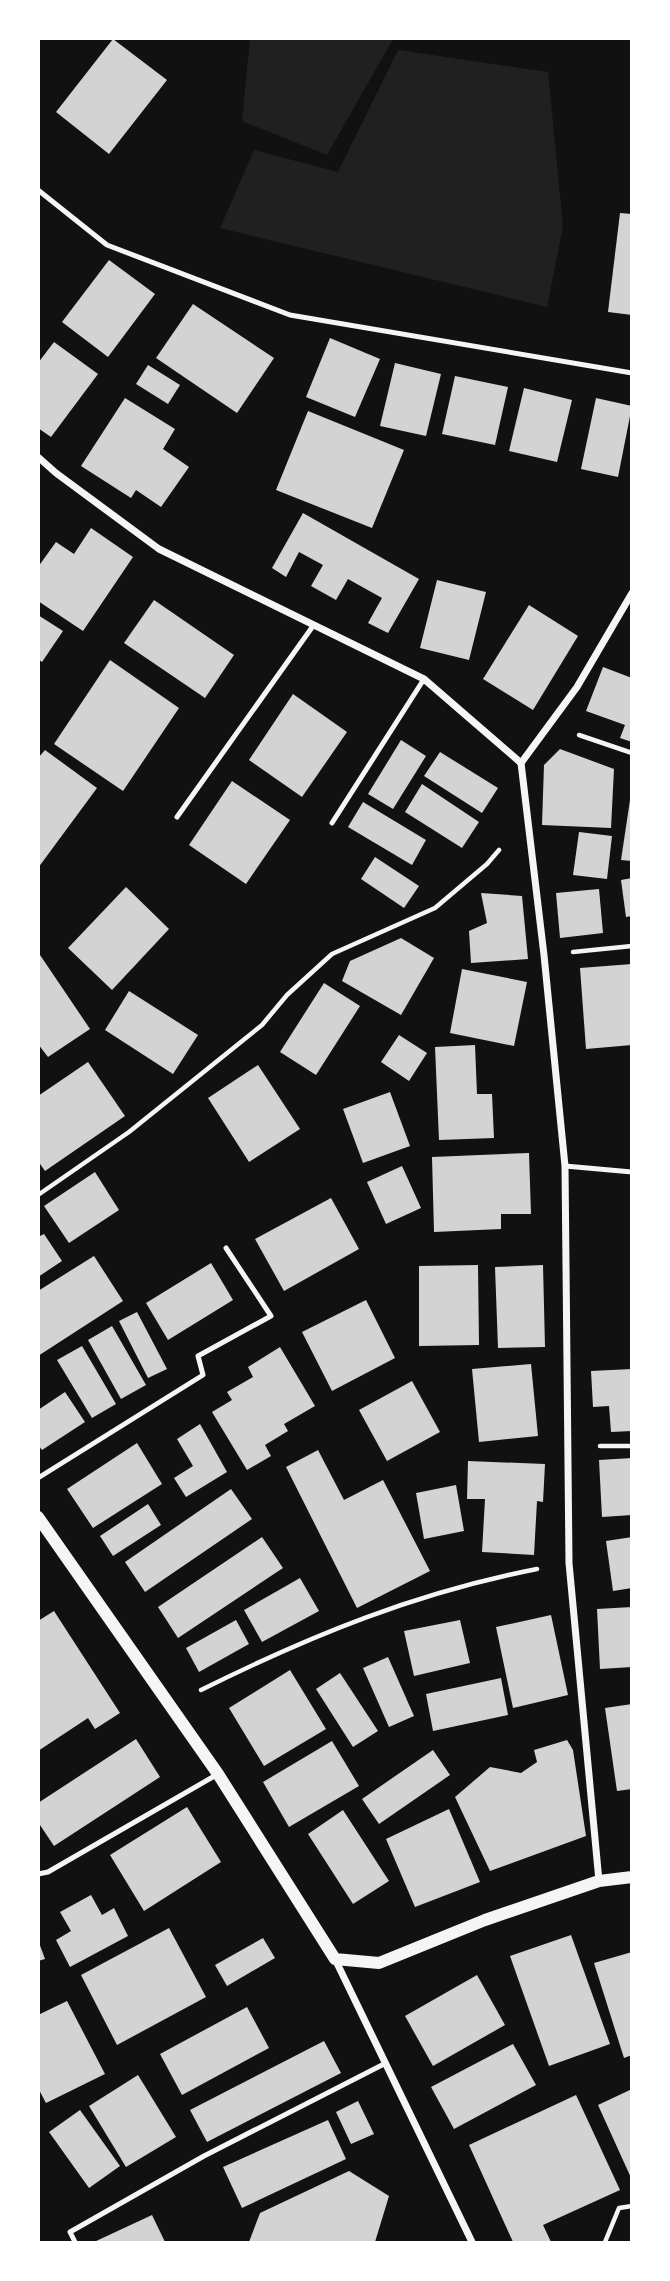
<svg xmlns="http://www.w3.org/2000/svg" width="670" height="2281" viewBox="0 0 670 2281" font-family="'Fira Sans',sans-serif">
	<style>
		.green { fill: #202020 }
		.building { fill: #d3d3d3 }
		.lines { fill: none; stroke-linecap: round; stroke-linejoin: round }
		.path { stroke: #f5f5f5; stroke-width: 4.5 }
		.service { stroke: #f5f5f5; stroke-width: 5 }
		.minor { stroke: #f5f5f5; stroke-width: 7 }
		.tertiary { stroke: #f5f5f5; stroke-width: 12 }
	</style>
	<rect width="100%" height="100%" fill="#111"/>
	<g class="green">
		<polygon points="250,39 250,38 393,39 327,155 242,121"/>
		<polygon points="398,50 548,72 563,226 547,307 220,228 254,150 338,172"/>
	</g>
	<g class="building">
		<polygon points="113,39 167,80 109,154 56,112"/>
		<polygon points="620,213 632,214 632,315 608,312"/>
		<polygon points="109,260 155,294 108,357 62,322"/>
		<polygon points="193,304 274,358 237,413 156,358"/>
		<polygon points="330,338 380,359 355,417 306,397"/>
		<polygon points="54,342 98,374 51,437 38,428 38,363"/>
		<polygon points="395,363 441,374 426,436 380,426"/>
		<polygon points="148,365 180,385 168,404 136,384"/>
		<polygon points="455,376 508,387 495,445 442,434"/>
		<polygon points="524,388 572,400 557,462 509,451"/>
		<polygon points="125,398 175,429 163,449 189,467 161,507 136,490 131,498 81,466"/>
		<polygon points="596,398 632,406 618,477 581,469"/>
		<polygon points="308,411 404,450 372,528 276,490"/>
		<polygon points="303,513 419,579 388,633 368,623 382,598 348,579 336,600 311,586 323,565 299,552 286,577 272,568"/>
		<polygon points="91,528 133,557 83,631 38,601 38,567 56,542 74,554"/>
		<polygon points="437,580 486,592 469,660 420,648"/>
		<polygon points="154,600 234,655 205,698 124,643"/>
		<polygon points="529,605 578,636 533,710 483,679"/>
		<polygon points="38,615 63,631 42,662 38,659"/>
		<polygon points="110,660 179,708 123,791 54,744"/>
		<polygon points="603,667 632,678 632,742 620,738 625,725 586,711"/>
		<polygon points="293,694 347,732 302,797 249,760"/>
		<polygon points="401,740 426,756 393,809 368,794"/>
		<polygon points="560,749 614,769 611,828 542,825 544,765"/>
		<polygon points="45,750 97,788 38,868 38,758"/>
		<polygon points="440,752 498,788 482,813 424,776"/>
		<polygon points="232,781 290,820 246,884 189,845"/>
		<polygon points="422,784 479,822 462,848 405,812"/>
		<polygon points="630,800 632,800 632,861 621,860"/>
		<polygon points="363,802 426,840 412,865 348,827"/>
		<polygon points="579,832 612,836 607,879 573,875"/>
		<polygon points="375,857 419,886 404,908 361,879"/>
		<polygon points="632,878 632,916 626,917 621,880"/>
		<polygon points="126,887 169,929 112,990 68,948"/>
		<polygon points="599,889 603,933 560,938 556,893"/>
		<polygon points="481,893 522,896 528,959 471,963 469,931 487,923"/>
		<polygon points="401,938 434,958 401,1015 342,981 350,961"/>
		<polygon points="38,952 90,1029 48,1057 38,1044"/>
		<polygon points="632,964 632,1045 586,1049 580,968"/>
		<polygon points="462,969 527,982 514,1046 450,1033"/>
		<polygon points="324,983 360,1006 316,1075 280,1052"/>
		<polygon points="129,991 198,1035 173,1074 105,1030"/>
		<polygon points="399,1035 427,1053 409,1081 381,1062"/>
		<polygon points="475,1045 477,1094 492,1094 494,1138 439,1140 435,1047"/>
		<polygon points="88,1062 125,1116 45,1171 38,1161 38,1096"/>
		<polygon points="258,1065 300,1129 249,1162 208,1098"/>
		<polygon points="390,1092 410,1146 363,1163 343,1109"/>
		<polygon points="529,1153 531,1214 501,1214 501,1229 434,1232 432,1157"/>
		<polygon points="402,1166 421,1208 386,1224 367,1182"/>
		<polygon points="95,1172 119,1210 69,1243 44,1206"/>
		<polygon points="331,1198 359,1249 284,1291 255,1239"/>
		<polygon points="44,1234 62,1261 38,1277 38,1237"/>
		<polygon points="94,1256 123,1301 38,1356 38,1291"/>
		<polygon points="211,1263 233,1300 168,1340 146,1303"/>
		<polygon points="478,1265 479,1345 419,1346 419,1266"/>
		<polygon points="543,1265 545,1347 498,1348 495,1267"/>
		<polygon points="366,1300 395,1358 332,1391 302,1332"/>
		<polygon points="137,1312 167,1369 148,1378 119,1321"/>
		<polygon points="112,1326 146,1385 121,1399 88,1340"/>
		<polygon points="82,1346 116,1404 92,1418 57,1360"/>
		<polygon points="280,1347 315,1406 284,1424 288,1431 265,1445 271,1456 247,1470 212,1412 232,1400 227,1392 253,1377 248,1367"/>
		<polygon points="531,1364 538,1436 479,1442 472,1369"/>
		<polygon points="632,1369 632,1431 611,1432 609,1406 593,1407 591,1371"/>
		<polygon points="412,1381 440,1432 387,1461 359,1410"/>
		<polygon points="65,1392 85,1422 42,1450 38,1445 38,1410"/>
		<polygon points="200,1424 227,1472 186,1497 174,1478 193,1466 177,1439"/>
		<polygon points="137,1443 162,1484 93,1528 67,1489"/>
		<polygon points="318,1450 344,1500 383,1480 430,1571 357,1608 286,1467"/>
		<polygon points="632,1458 632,1515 602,1517 599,1460"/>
		<polygon points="468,1461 545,1464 543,1502 537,1501 534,1555 482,1552 485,1499 467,1499"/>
		<polygon points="456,1485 464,1531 424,1539 416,1493"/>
		<polygon points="231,1489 252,1519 145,1592 125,1562"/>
		<polygon points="148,1504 161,1525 113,1556 100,1536"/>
		<polygon points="262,1537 283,1568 178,1638 158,1607"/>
		<polygon points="632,1537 632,1588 613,1591 606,1541"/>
		<polygon points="300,1578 319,1611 262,1642 244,1610"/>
		<polygon points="632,1607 632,1667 600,1669 597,1609"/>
		<polygon points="54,1611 120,1713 95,1729 88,1718 38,1751 38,1621"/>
		<polygon points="551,1615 568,1695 513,1708 496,1627"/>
		<polygon points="236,1620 249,1644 199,1672 186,1648"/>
		<polygon points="460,1620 470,1663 414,1676 404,1631"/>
		<polygon points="388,1657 414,1716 389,1727 363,1668"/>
		<polygon points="290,1670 326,1729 264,1766 229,1708"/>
		<polygon points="340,1673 378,1731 353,1747 316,1689"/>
		<polygon points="501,1678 508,1715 433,1731 426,1694"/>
		<polygon points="632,1704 632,1789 617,1791 605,1708"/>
		<polygon points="136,1739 160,1777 54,1846 38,1822 38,1803"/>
		<polygon points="567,1740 573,1750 586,1836 490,1871 455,1797 490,1767 521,1773 537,1762 534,1750"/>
		<polygon points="332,1741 359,1786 289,1827 263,1782"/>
		<polygon points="433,1750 450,1775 379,1824 362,1799"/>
		<polygon points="187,1807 221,1862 144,1911 110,1855"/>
		<polygon points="449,1809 480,1882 415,1907 386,1839"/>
		<polygon points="343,1810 389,1881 353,1904 308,1834"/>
		<polygon points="91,1895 102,1915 114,1908 128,1936 70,1967 56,1940 71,1931 60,1912"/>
		<polygon points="169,1928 206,1997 117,2045 81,1975"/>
		<polygon points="571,1935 610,2044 549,2066 510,1956"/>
		<polygon points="263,1938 275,1958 227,1986 215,1965"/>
		<polygon points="38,1940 45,1959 38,1961"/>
		<polygon points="632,1952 632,2055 624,2058 594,1963"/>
		<polygon points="477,1975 505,2025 433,2066 405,2016"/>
		<polygon points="67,2001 105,2074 46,2103 38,2088 38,2015"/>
		<polygon points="247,2007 269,2048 182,2095 160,2054"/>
		<polygon points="324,2041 341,2073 207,2142 190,2110"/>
		<polygon points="513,2044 536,2085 454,2129 431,2087"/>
		<polygon points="138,2075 176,2137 126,2167 89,2106"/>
		<polygon points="632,2089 632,2180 598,2105"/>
		<polygon points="576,2095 620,2190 543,2225 551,2242 513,2242 469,2145"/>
		<polygon points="358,2101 374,2134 351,2144 336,2112"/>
		<polygon points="80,2110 120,2166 89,2188 49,2132"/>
		<polygon points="328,2120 346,2159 242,2208 223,2167"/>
		<polygon points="349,2171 389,2196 375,2242 249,2242 260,2213"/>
		<polygon points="152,2215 165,2242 94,2242"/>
	</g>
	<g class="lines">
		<g class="path">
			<polyline points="579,735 632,753"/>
			<polyline points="573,952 632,946"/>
			<polyline points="38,1195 129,1132 262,1025 287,995 332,954 435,908 487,864 499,850"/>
			<polyline points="600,1446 632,1446"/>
			<path d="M201,1690C312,1635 415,1593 537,1569"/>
			<polyline points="605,2242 619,2208 632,2206"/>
		</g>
		<g class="service">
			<polyline points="38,190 107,245 290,315 632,373"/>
			<polyline points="177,817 313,626"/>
			<polyline points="332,823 424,679"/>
			<polyline points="565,1166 632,1172"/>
			<polyline points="38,1478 203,1375 198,1356 271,1316 226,1248"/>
			<polyline points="38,1874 48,1872 218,1774"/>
			<polyline points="75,2242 70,2232 204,2156 386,2063"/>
		</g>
		<g class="minor">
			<polyline points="38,457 56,473 159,549 424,679 521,763"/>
			<polyline points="599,1881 569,1563 565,1166 544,955 521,763 577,687 632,593"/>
			<polyline points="335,1959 472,2242"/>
		</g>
		<polyline class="tertiary" points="38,1517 218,1774 335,1959 379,1963 485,1920 599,1881 632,1877"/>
	</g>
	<rect width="670" height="2281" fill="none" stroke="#ffffff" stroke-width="80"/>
</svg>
